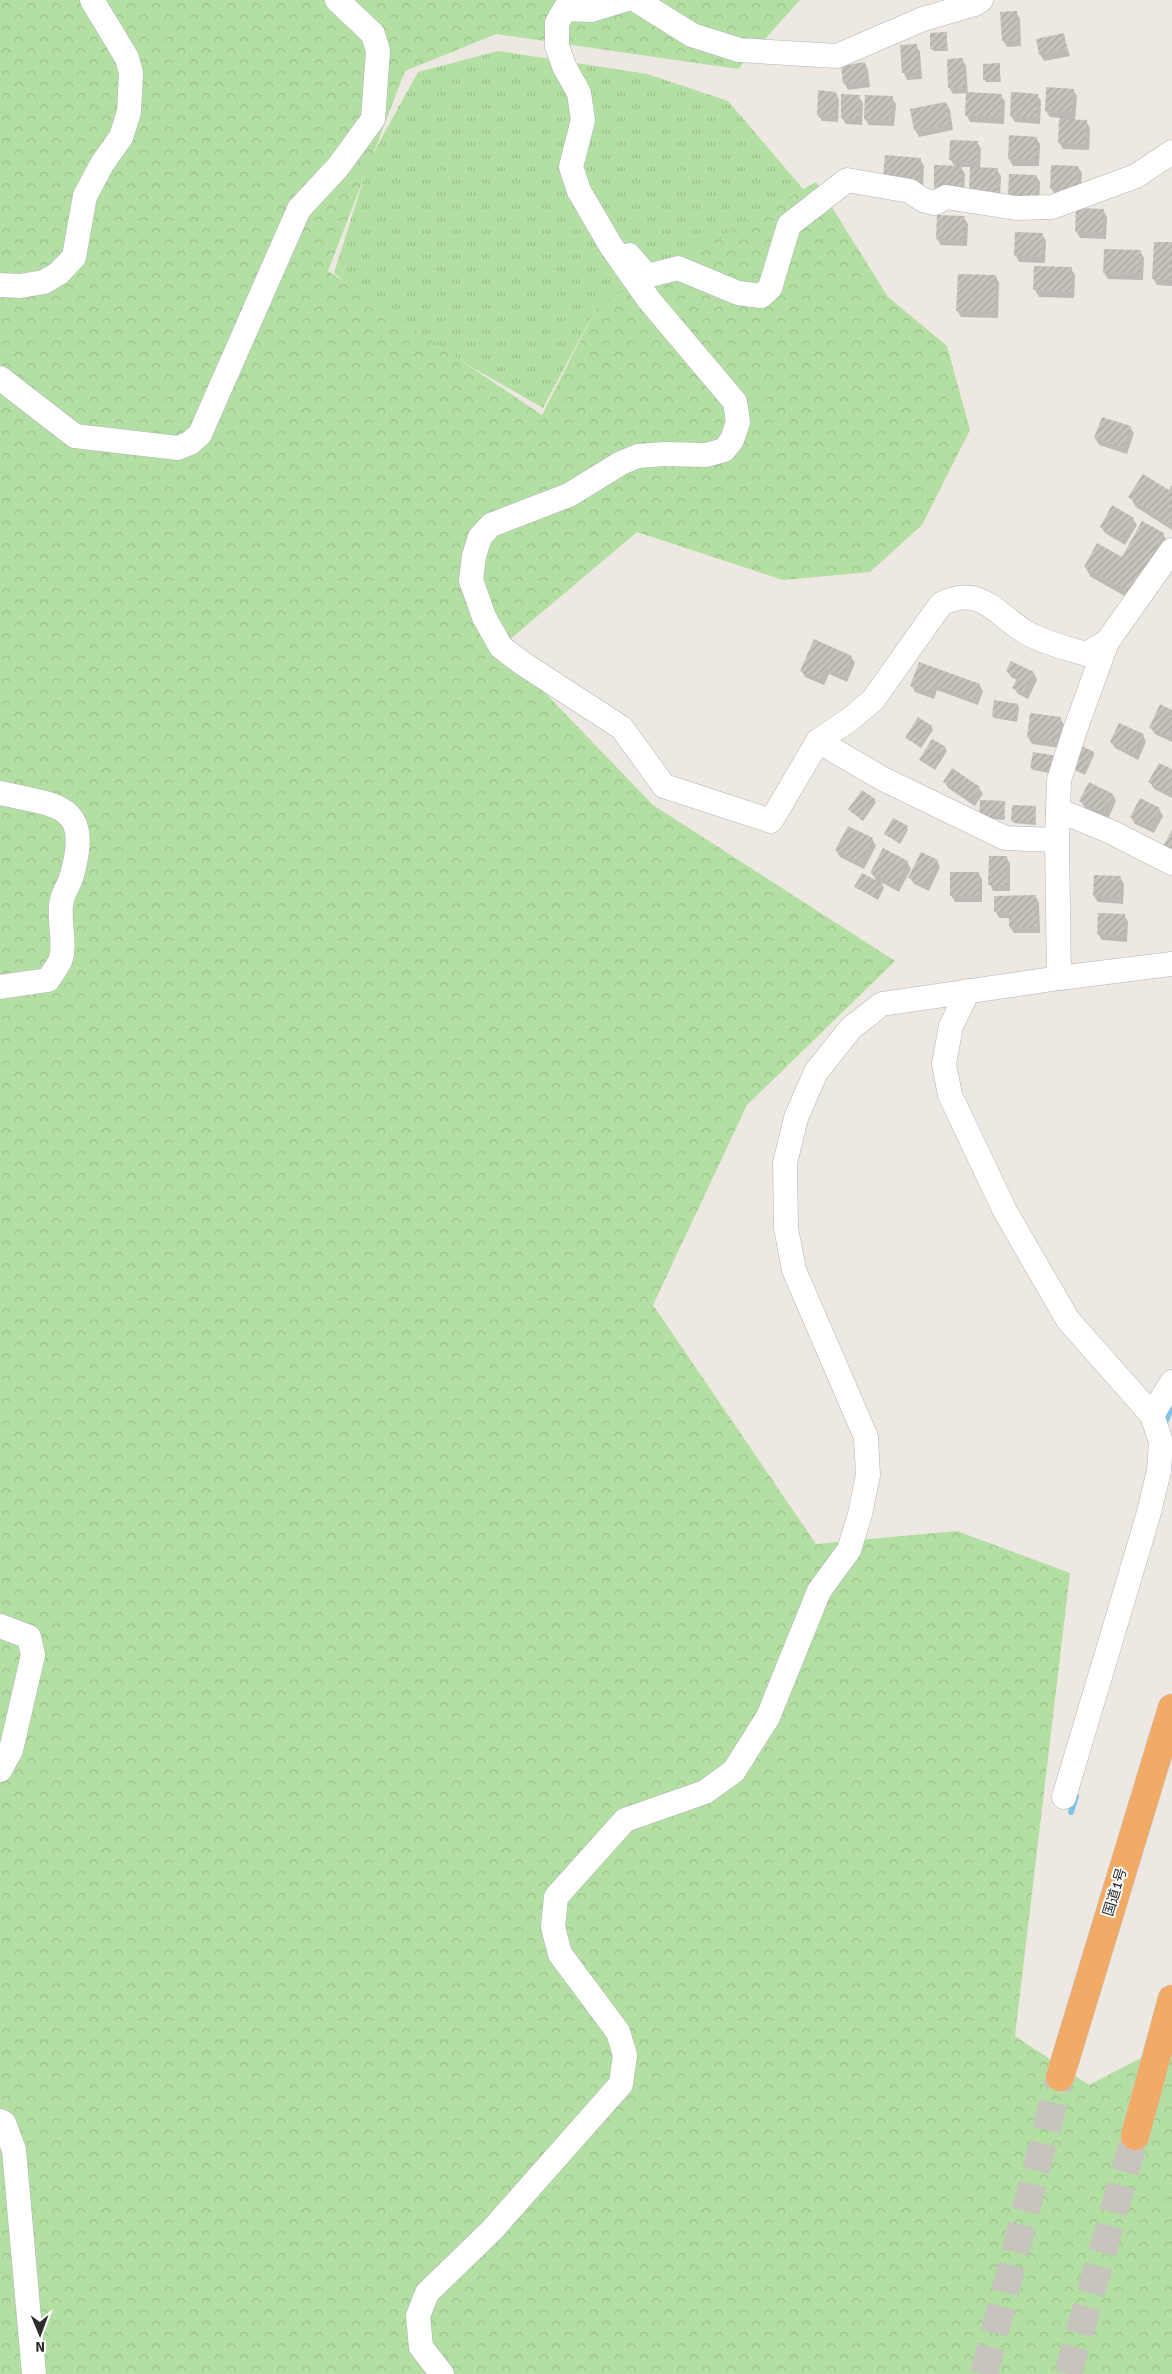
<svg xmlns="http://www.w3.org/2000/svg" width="1172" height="2374" viewBox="0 0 1172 2374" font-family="Signika,'Noto Sans JP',sans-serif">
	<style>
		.grass { fill: url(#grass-tufts) }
		.forest { fill: url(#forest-crowns) }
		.shadow { fill: #0003 }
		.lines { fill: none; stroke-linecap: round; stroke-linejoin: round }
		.stream { stroke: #7dc5e6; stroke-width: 6 }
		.building { fill: url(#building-hatch) }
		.highway-tunnel { stroke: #c7c3bd; stroke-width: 28; stroke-dasharray: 28 14; stroke-linecap: butt }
		.minor-casing { stroke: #b1b2bc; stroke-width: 25 }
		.highway-casing { stroke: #c8c8c8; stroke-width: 29 }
		.minor { stroke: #fff; stroke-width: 24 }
		.highway { stroke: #f2aa67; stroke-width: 28 }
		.labels { text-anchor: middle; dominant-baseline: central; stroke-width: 4; stroke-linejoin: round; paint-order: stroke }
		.street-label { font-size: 14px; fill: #2d2d2d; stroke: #fff }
	</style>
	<defs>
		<pattern id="grass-tufts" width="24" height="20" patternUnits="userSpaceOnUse" patternTransform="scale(1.25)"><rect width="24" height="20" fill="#b3dfa2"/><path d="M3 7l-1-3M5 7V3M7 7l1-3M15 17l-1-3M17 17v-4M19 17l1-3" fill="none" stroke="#9ac08c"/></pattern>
		<pattern id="forest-crowns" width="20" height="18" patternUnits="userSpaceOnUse" patternTransform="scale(1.25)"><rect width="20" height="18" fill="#b3dfa2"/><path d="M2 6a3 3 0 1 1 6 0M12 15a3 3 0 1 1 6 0" fill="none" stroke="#9ac08c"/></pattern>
		<pattern id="building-hatch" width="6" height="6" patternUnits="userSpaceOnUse" patternTransform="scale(1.25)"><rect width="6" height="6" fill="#c6c2bc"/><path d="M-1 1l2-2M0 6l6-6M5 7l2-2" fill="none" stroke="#aaa7a2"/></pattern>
	</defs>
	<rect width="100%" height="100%" fill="#ede8e1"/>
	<polygon class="grass" points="498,51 647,74 728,101 810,197 598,305 543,408 385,317 334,273 370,159 418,72"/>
	<polygon class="forest" points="0,0 800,0 738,69 496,34 405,71 328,271 542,415 598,305 816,182 888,297 947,346 970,430 922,525 870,572 783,580 637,532 501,647 653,805 895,961 747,1105 653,1305 816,1544 957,1531 1070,1573 1015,2036 1089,2085 1172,2042 1172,2374 0,2374"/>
	<g class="shadow">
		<polygon points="1016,12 1020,19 1021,46 1007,47 1003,40"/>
		<polygon points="946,34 948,51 933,51 932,48"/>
		<polygon points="1063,35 1070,56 1044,61 1040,54"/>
		<polygon points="916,45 920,52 922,79 907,80 904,73 902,46"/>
		<polygon points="962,60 966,66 968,94 1001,95 1005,102 1004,124 970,122 967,116 967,93 953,94 949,87"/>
		<polygon points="865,64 868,70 870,87 848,90 845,84 842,67"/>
		<polygon points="999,65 1001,82 986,82 985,80"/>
		<polygon points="1073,90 1077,96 1075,121 1086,121 1090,128 1089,150 1063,149 1059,142 1060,118 1050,117 1046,111"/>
		<polygon points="836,93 839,100 838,122 822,121 818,115"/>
		<polygon points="1037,95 1041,101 1040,124 1015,122 1011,116"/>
		<polygon points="859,97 863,103 862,125 846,124 842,118"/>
		<polygon points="892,98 896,104 894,126 869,125 865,119"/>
		<polygon points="946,103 950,110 953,130 919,137 915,130 911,110"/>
		<polygon points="1036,138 1040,144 1039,166 1013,166 1009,159"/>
		<polygon points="977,142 981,149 980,169 997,170 1001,176 1000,198 970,191 972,167 961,167 965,174 964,196 939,195 935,188 936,166 955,167 951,160"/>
		<polygon points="887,157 920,159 924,166 923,187"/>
		<polygon points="1052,166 1078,167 1082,173 1080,196 1055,195 1051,188"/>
		<polygon points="1036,176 1040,182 1039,205 1009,197"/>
		<polygon points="1103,210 1107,217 1106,239 1080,238 1076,231"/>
		<polygon points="964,218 968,224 967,246 941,245 937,239"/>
		<polygon points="1042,234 1046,241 1045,263 1019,262 1016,255"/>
		<polygon points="1172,244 1172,286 1157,285 1153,278"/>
		<polygon points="1140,251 1144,258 1143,280 1108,279 1104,273"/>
		<polygon points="1071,269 1075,275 1074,298 1039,297 1035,290"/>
		<polygon points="996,277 999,283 998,318 961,317 957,310"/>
		<polygon points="1130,427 1134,433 1127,454 1099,445 1095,438"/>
		<polygon points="1172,488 1172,530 1136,507 1130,497 1169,492"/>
		<polygon points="1133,519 1137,525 1125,545 1105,533 1101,527"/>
		<polygon points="1163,534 1169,544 1137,603 1091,577 1085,567 1122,558"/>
		<polygon points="851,657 855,663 847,682 829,674 824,685 805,677 801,670"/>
		<polygon points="920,663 979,685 983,691 978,705 937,690 934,699 915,692 912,686"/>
		<polygon points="1012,663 1034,673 1037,680 1028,699 1018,694 1014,688 1017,680 1011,677 1007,671"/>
		<polygon points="1018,705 1019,708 1017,722 994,718 993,716"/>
		<polygon points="1172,711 1172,742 1155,734 1151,728"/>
		<polygon points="1031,714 1060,718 1064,725 1060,748 1032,744 1028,737"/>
		<polygon points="931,727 933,730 921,748 907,738"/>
		<polygon points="1143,735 1146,742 1138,760 1115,748 1111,742"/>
		<polygon points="945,748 947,751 935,770 921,760"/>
		<polygon points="1093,752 1094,755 1085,775 1071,768"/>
		<polygon points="1057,760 1055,774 1033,770 1031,768"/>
		<polygon points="1172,771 1172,798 1154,789 1150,782"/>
		<polygon points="945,782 979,788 983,794 975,806 948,788"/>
		<polygon points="1113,795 1116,801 1108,819 1085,808 1081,801"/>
		<polygon points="1141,799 1159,809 1163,816 1154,833 1135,824 1131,817"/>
		<polygon points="874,800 876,802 863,821 849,810"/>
		<polygon points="1004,803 1005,820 982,818"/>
		<polygon points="1035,808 1036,825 1014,823 1012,821"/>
		<polygon points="907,827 908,830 900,844 885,834"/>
		<polygon points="872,839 876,846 864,869 840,857 836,850"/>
		<polygon points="1007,858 1010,864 1010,891 993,891 990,884"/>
		<polygon points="937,861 940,867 929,891 914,884 910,878"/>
		<polygon points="907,862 911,869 899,892 881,882 884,888 878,900 856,887 877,882 872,873"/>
		<polygon points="978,873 982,879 982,902 955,902 951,895"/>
		<polygon points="1120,877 1124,884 1123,904 1098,902 1094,896"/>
		<polygon points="1035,896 1039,903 1040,933 1014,933 1010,927 1010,918 999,918 996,912"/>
		<polygon points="1124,915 1128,922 1127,942 1102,940 1098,934"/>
	</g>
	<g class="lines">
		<g class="stream">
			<polyline points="1165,1426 1165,1423 1172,1405"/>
			<polyline points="1071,1812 1076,1796"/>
		</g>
	</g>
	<g class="building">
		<polygon points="1017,11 1018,40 1002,41 1000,12"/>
		<polygon points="947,32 947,49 930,49 930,33"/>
		<polygon points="1064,33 1067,49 1039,55 1036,39"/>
		<polygon points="917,44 919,72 902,73 900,45"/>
		<polygon points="963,58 965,87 948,88 947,59"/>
		<polygon points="865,62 867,81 843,84 841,66"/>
		<polygon points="1000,63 1000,80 983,80 983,64"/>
		<polygon points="1046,87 1074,89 1072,112 1045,111"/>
		<polygon points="818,90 836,92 835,116 817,115"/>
		<polygon points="966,92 1002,94 1001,117 965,116"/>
		<polygon points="1011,92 1038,94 1037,117 1010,116"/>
		<polygon points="841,94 860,95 859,119 841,118"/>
		<polygon points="865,95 893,96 891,120 864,119"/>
		<polygon points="946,102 950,124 914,130 910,109"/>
		<polygon points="1059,119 1087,120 1086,144 1058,143"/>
		<polygon points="1009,135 1037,137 1036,160 1008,159"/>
		<polygon points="950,140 978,141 977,161 949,160"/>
		<polygon points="885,155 921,158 919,181 883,178"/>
		<polygon points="934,165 962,166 961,190 934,188"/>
		<polygon points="1051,165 1078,166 1077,190 1050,188"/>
		<polygon points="970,167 998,168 997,192 969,191"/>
		<polygon points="1009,174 1037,175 1036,199 1008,197"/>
		<polygon points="1076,208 1104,209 1103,232 1075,232"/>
		<polygon points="937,215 965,216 964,240 936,239"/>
		<polygon points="1015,232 1043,233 1042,257 1014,256"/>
		<polygon points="1154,242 1172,242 1172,280 1152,279"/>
		<polygon points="1104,249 1141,250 1140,274 1103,273"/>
		<polygon points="1034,266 1072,267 1071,292 1033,290"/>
		<polygon points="958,274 996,275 995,312 956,311"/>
		<polygon points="1102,417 1131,426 1123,448 1094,438"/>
		<polygon points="1143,474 1169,490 1172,485 1172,525 1128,497"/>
		<polygon points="1112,505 1134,518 1122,539 1100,527"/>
		<polygon points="1142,521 1164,533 1131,593 1084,567 1097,543 1122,557"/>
		<polygon points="814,639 852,656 843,676 825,668 820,679 800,671"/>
		<polygon points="1011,661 1034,672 1024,693 1012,688 1018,677 1006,671"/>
		<polygon points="919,662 980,684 974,700 933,684 930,693 910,686"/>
		<polygon points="994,700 1018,704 1016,720 992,716"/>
		<polygon points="1160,704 1172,710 1172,728 1168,736 1149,728"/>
		<polygon points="1030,713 1061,717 1057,742 1027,737"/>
		<polygon points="918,717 932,726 919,746 905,738"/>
		<polygon points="1119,723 1144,734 1134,754 1110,742"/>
		<polygon points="932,739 946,747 933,768 919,760"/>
		<polygon points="1078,744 1094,752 1083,773 1068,766"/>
		<polygon points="1033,752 1057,756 1054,772 1030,768"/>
		<polygon points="1159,763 1172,769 1172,786 1169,793 1148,782"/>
		<polygon points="952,768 980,787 971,800 943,782"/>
		<polygon points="1089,782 1113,794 1104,813 1079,801"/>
		<polygon points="862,790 875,799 861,819 848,809"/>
		<polygon points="1140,798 1160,808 1150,828 1130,817"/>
		<polygon points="980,800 1005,801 1004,817 979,816"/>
		<polygon points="1012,805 1036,806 1035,823 1011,821"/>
		<polygon points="893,818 908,826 898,842 884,834"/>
		<polygon points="848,826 873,838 860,863 835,850"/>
		<polygon points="1172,830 1172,851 1163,846"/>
		<polygon points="883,848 908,861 896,886 870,873"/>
		<polygon points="921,852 938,860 925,886 908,878"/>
		<polygon points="989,856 1007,856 1007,885 988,885"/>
		<rect x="950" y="872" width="29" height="24"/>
		<polygon points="862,873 883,884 876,898 854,887"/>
		<polygon points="1094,875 1121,876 1120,897 1093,896"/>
		<polygon points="1036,895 1037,927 1009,927 1009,912 994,912 994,896"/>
		<polygon points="1098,913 1125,914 1124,935 1097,934"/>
	</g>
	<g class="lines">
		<g class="highway-tunnel">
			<polyline points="984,2374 1060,2077"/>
			<polyline points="1068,2374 1135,2136"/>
		</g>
		<g class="minor-casing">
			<g id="minor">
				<path d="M577,0L565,9L557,23V46L564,66L579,93L583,120L571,167L579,191L611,246L649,300L735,402L738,422L732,440L724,450L706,455L664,454L638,456L621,463L569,495L491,525L480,537L474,556L471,580L484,617L501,647L522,663L622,728L664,786L771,821L818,741L849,720L873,700L941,604C982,584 996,615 1027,633C1045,643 1066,648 1086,654L1107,642L1172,550"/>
				<polyline points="636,0 692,35 739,50 837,56 923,19 975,4 981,0"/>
				<polyline points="565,9 591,10 624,0"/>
				<polyline points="629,255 647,276 678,268 738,293 761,296 770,288 789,225 847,180 910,191 923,200 935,203 946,197 1016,208 1052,207 1136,176 1172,152"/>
				<polyline points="0,285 20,286 44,282 59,273 74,257 85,196 102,164 121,137 129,112 131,73 127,58 92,0"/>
				<polyline points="0,378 75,436 178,448 190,443 200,434 299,209 338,167 373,119 378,51 373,34 337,0"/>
				<polyline points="818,741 883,779 1005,838 1057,840"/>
				<path d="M0,793C58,806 92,803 72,875C70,884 64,891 62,900C57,917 67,945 60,961C57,967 52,974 48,980L0,987"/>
				<polyline points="1058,810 1111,832 1172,863"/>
				<polyline points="1059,978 1057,840 1059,780 1075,730 1107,642"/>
				<polyline points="968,991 951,1026 944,1064 950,1095 1005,1211 1068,1320 1152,1415 1161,1442 1159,1471 1148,1516 1064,1797"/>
				<polyline points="1152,1415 1172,1382"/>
				<polyline points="0,1626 29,1637 33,1655 11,1750 0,1770"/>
				<polyline points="0,2121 4,2123 14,2150 34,2374"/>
				<polyline points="442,2374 421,2347 418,2316 427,2293 492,2230 621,2084 625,2055 618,2032 560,1954 553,1927 556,1897 625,1820 705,1792 734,1771 768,1717 819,1591 849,1550 860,1514 868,1475 866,1437 794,1270 786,1228 785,1163 796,1118 816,1072 851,1028 882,1004 1059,978 1172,964"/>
			</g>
		</g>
		<g class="highway-casing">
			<g id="highway">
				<polyline points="1060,2077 1172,1708"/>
				<polyline points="1135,2136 1172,1999"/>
			</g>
		</g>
		<use href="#minor" class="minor"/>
		<use href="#highway" class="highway"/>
	</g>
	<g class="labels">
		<g class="street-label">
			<text transform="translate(1115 1892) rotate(-73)">国道1号</text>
		</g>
	</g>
	<g transform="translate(40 2334) rotate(179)" stroke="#ffffff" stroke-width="4" paint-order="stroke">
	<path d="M0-4L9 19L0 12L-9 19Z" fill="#2d2d2d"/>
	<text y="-8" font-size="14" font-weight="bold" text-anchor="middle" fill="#2d2d2d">N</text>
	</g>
</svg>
